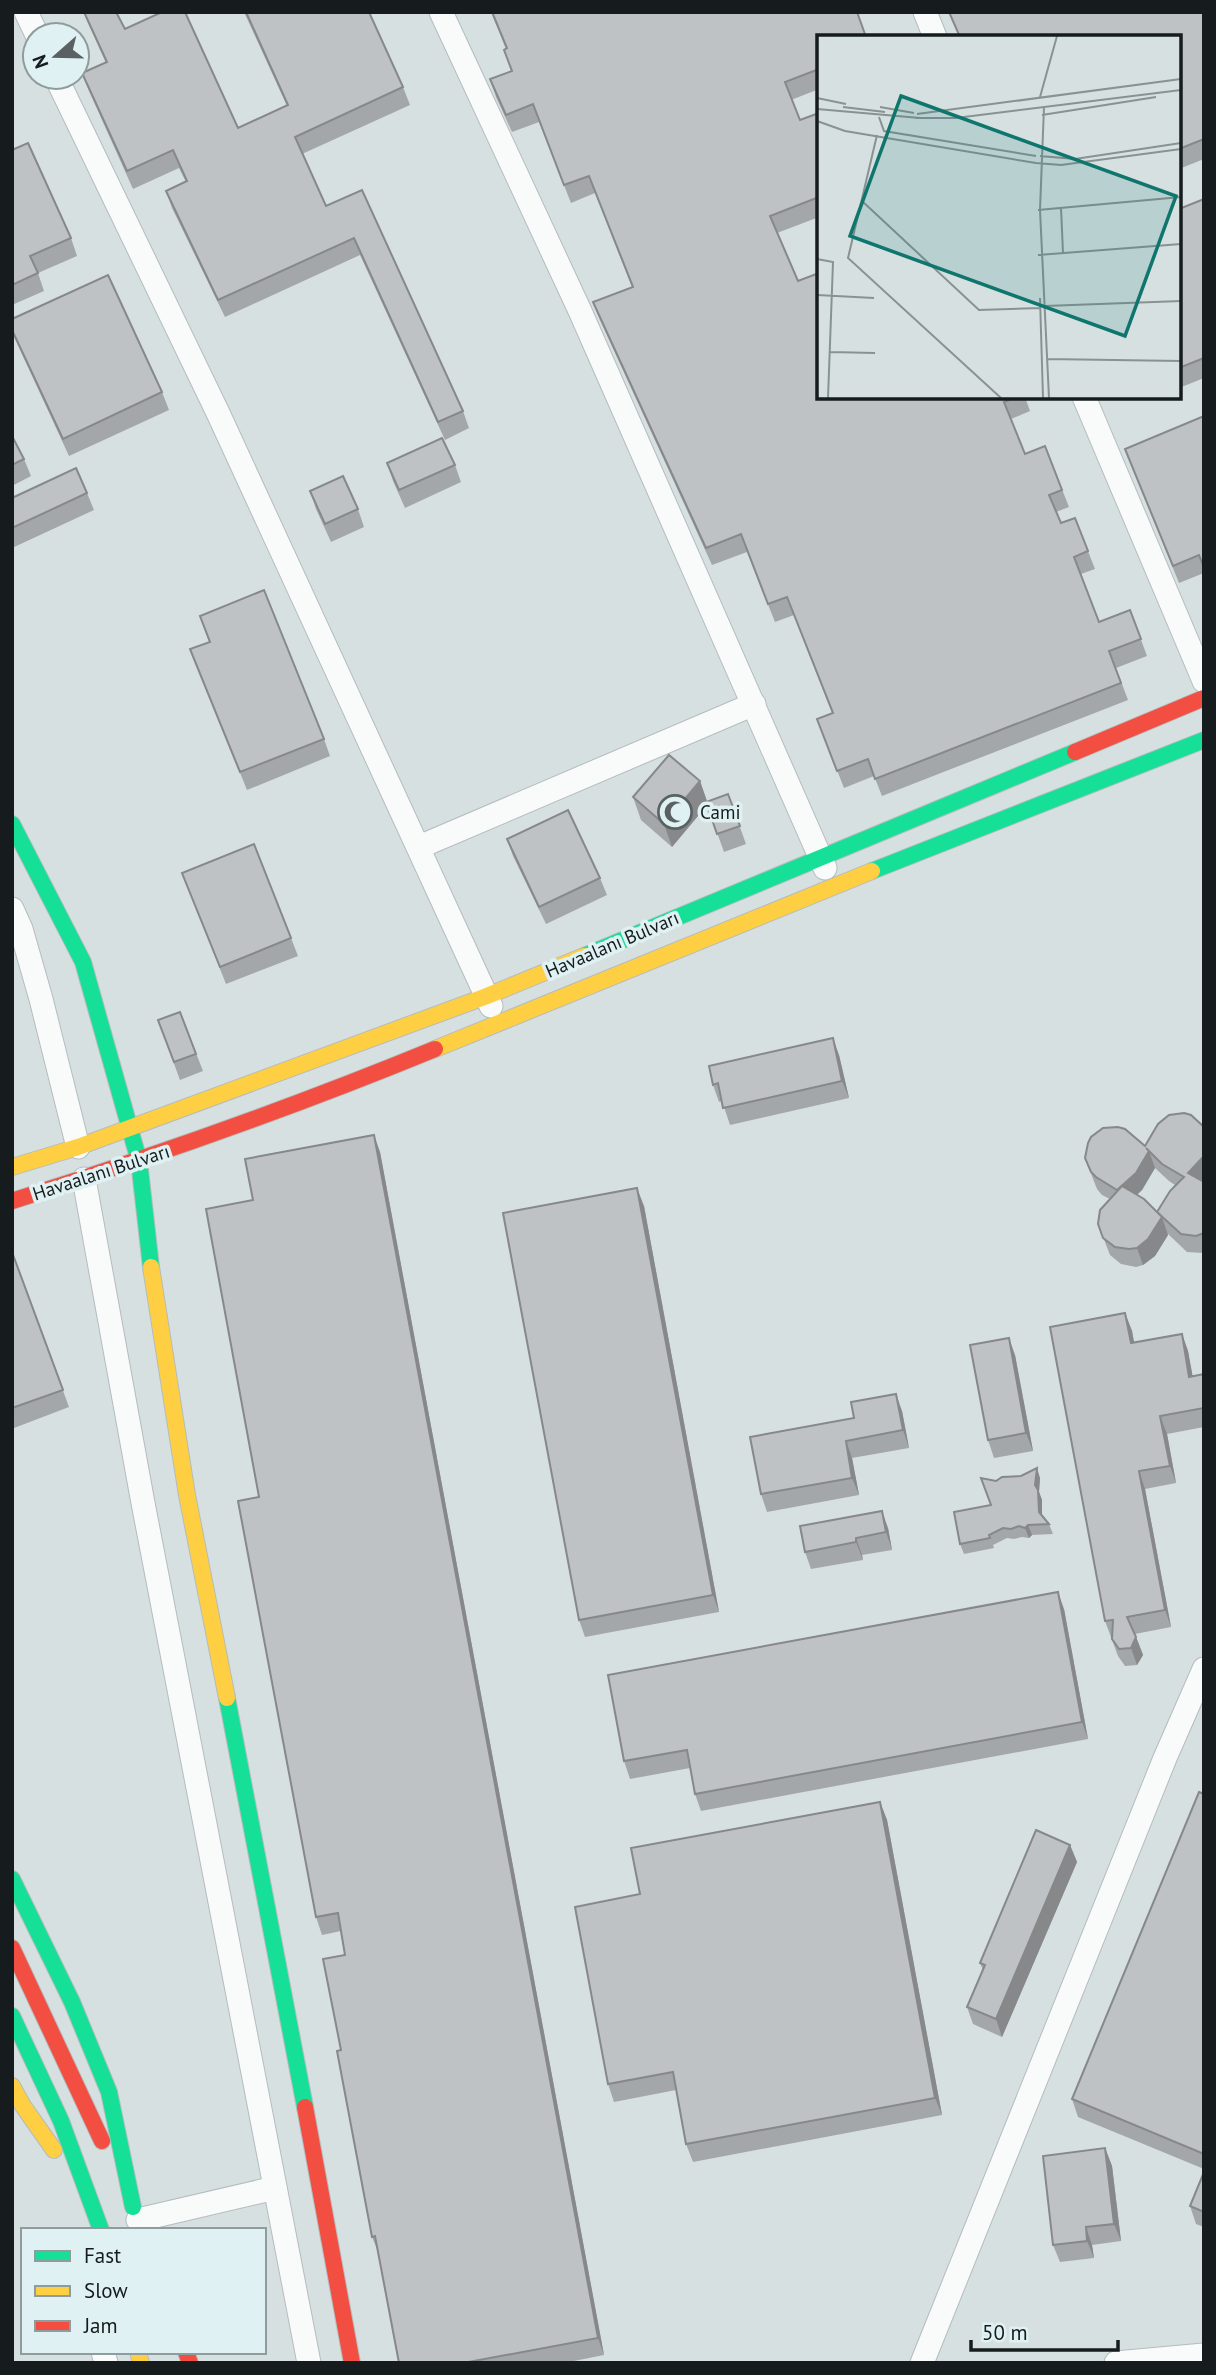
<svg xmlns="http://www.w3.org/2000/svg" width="1216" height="2375" viewBox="0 0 1216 2375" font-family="'PT Sans',sans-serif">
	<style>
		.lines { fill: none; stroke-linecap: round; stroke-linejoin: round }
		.street-casing { stroke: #b5bcbd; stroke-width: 25 }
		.fast-casing { stroke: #b5bcbd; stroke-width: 18 }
		.slow-casing { stroke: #b5bcbd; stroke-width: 18 }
		.jam-casing { stroke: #b5bcbd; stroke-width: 18 }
		.street { stroke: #f9fafa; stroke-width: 23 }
		.fast { stroke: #16e098; stroke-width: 16 }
		.slow { stroke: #ffcf43; stroke-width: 16 }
		.jam { stroke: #f24e42; stroke-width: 16 }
		.wall { fill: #a4a7a9; fill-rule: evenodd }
		.shaded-wall { fill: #868889 }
		.building { fill: #bfc2c4; stroke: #868889; stroke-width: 2 }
		.labels { text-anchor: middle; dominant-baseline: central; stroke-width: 7; stroke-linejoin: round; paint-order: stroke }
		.poi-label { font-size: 19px; fill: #161c1d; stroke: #dff1f3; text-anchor: start }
		.street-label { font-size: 19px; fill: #161c1d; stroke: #dff1f3 }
		.inset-road { fill: none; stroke: #899293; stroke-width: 2 }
		.view { fill: #0f766e; fill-opacity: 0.15; stroke: #0f766e; stroke-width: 3.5 }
		.inset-edge { fill: none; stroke: #161c1d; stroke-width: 3.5 }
	</style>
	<rect width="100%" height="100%" fill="#d6e0e1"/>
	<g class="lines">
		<g class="street-casing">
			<g id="street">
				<polyline points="26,12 37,35"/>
				<polyline points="441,12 580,311 825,868"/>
				<polyline points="925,12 935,37"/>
				<polyline points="56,77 218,413 491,1006"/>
				<polyline points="1084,397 1204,681"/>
				<polyline points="419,847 754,704"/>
				<polyline points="12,909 21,929 41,999 78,1147"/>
				<polyline points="84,1179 143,1503 309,2363"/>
				<polyline points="138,2220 275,2188"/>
				<polyline points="103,2352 106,2363"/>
				<polyline points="922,2363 1165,1758 1204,1669"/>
				<polyline points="1116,2363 1204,2355"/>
			</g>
		</g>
		<g class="fast-casing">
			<g id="fast">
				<polyline points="12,824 83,962 139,1161 151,1267"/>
				<polyline points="872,871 1204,740"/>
				<polyline points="584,956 1075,752"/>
				<polyline points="227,1698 305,2107"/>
				<polyline points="12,1879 72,2002 109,2092 133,2207"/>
				<polyline points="12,2016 61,2121 101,2230"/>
			</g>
		</g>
		<g class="slow-casing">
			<g id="slow">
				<polyline points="435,1049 872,871"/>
				<polyline points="12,1167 78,1147 487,996 584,956"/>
				<polyline points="151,1267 187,1495 227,1698"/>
				<polyline points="12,2086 23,2106 54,2150"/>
				<polyline points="138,2352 141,2363"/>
			</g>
		</g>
		<g class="jam-casing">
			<g id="jam">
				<polyline points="1075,752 1204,698"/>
				<path d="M12,1201C155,1156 296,1106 435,1049"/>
				<polyline points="12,1948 102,2141"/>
				<polyline points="305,2107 352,2363"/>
				<polyline points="186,2352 190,2363"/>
			</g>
		</g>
		<use href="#street" class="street"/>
		<use href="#fast" class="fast"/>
		<use href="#slow" class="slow"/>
		<use href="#jam" class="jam"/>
	</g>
	<g class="wall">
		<polygon points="83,12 116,12 125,29 238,128 287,106 244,12 369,12 403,87 410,105 302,154 326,206 362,190 463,411 469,428 445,440 360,255 225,317 172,208 166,191 186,182 179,168 133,189 89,91 82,73 106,63"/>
		<polygon points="491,12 857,12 819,37 819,89 791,100 800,120 819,113 819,217 777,233 819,397 1025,397 1030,411 1011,419 1025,454 1045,446 1069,507 1056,512 1061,523 1075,518 1095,569 1081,574 1099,622 1130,610 1147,656 1116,668 1128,700 882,796 874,776 844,788 817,719 832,713 794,615 775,622 747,552 712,565 600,320 593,302 632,287 595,193 571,203 539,122 512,132 496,97 490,79 511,71 504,50 506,49"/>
		<polygon points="949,12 1204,12 1204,159 1179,169 1179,37 959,37"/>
		<polygon points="12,150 71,238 77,256 38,273 44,291 12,305"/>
		<polygon points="1204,199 1204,378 1179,388 1179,209"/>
		<polygon points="12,319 162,392 169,410 69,456 15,339 12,332"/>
		<polygon points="1204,416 1204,573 1179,583 1125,449"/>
		<polygon points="12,436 24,459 31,476 12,486"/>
		<polygon points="387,463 455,465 461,482 405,508 393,481"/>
		<polygon points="310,491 358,509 364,527 331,542 316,509"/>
		<polygon points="87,493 94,510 12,548 12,498"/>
		<polygon points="200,616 324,739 330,756 247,790 190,649 209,642"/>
		<polygon points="700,781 707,802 728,794 746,844 724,852 707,805 672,847 641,820 633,797"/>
		<polygon points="507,839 600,878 607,895 546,924 513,856"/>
		<polygon points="182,873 291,938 298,956 226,984"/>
		<polygon points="180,1012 203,1071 180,1080 158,1020"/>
		<polygon points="839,1055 849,1098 730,1125 722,1101 719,1102 713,1085"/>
		<path d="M1204,1127V1253L1187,1252L1167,1233L1168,1235L1155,1256L1143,1265L1136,1267L1121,1264L1110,1255L1098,1224L1110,1199L1102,1195L1097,1189L1085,1158L1145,1146ZM1155,1168L1169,1181L1175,1185L1157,1213L1137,1195L1142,1190Z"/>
		<polygon points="380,1152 604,2355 564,2363 399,2363 379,2254 372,2237 341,2050 345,1955 341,1931 322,1935 316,1917 259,1497 253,1200"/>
		<polygon points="644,1206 719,1612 585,1637 579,1620"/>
		<polygon points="12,1252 69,1407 14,1428 12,1422"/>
		<polygon points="1125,1313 1132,1331 1134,1342 1182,1334 1188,1351 1192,1376 1204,1374 1204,1427 1167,1434 1176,1483 1145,1489 1171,1627 1135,1634 1143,1655 1137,1665 1125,1666 1118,1656 1105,1621"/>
		<polygon points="1015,1355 1033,1451 994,1458 988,1440"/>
		<polygon points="902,1411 909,1448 852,1458 859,1495 767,1512 761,1494 750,1437"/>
		<polygon points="1040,1478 1039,1492 1042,1500 1042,1516 1049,1524 1053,1534 1032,1535 1029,1538 1022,1537 1014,1539 1007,1538 993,1545 994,1548 964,1554 960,1544 991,1505 996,1481"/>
		<polygon points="888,1528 892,1550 862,1555 863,1560 811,1569 805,1552"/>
		<polygon points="1064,1609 1088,1739 701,1811 695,1794 690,1768 630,1779 624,1761"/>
		<polygon points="1204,1794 1204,2169 1078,2117 1072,2099"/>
		<polygon points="880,1802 887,1820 942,2115 693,2162 686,2144 676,2090 614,2102 608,2084 640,1894"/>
		<polygon points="1070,1845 1077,1862 1002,2037 973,2024 967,2007 983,1970 980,1963"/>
		<polygon points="1105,2148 1112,2166 1121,2241 1092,2245 1094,2258 1060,2262 1053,2245"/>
		<polygon points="1204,2172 1204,2227 1196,2224 1190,2206"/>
	</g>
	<g class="shaded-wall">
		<polygon points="700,781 708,804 672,847 664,824"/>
		<polygon points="833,1038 839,1055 849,1098 842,1081"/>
		<polygon points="374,1135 380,1152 604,2355 598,2338"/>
		<polygon points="1149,1151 1155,1168 1142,1190 1123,1207 1117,1190"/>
		<polygon points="1204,1156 1204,1181 1195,1190 1188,1173"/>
		<polygon points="637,1188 644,1206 719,1612 713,1595"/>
		<polygon points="1162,1217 1168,1235 1155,1256 1143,1265 1137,1248"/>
		<polygon points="1125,1313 1132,1331 1137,1360 1131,1343"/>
		<polygon points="1182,1334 1188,1351 1196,1394 1189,1377"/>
		<polygon points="1009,1338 1015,1355 1033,1451 1026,1433"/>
		<polygon points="896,1394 902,1411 909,1448 903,1430"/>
		<polygon points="1160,1416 1167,1434 1176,1483 1170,1466"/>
		<polygon points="846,1441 852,1458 859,1495 852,1478"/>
		<polygon points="1037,1468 1040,1478 1039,1492 1042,1500 1042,1523 1039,1512 1035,1485"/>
		<polygon points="1139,1471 1145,1489 1171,1627 1165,1610"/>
		<polygon points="882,1511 888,1528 892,1550 886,1532"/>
		<polygon points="1028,1525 1032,1535 1029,1538 1025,1528"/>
		<polygon points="856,1538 862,1555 863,1560 856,1542"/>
		<polygon points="1058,1592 1064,1609 1088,1739 1082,1722"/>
		<polygon points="1136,1637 1143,1655 1137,1665 1131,1648"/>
		<polygon points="880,1802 887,1820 942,2115 935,2098"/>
		<polygon points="1070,1845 1077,1862 1002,2037 996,2019"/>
		<polygon points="1105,2148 1112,2166 1121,2241 1114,2224"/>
		<polygon points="1086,2227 1092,2245 1094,2258 1087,2241"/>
	</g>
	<g class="building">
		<polygon points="84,12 116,12 125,29 162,12 185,12 238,128 288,105 246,12 369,12 403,87 295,137 326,206 362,190 463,411 438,422 354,238 218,300 166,191 187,181 173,150 127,171 82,73 107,62"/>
		<polygon points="492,12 857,12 866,37 819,37 819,69 785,82 800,120 819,113 819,197 770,216 798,281 819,273 819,397 1016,397 1004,402 1025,454 1045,446 1062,490 1049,495 1061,523 1075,518 1088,551 1074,557 1099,622 1130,610 1141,639 1109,651 1121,683 875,779 868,759 837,771 817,719 833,713 787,597 768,604 741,534 706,548 593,302 633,287 589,176 564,185 533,104 506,115 490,79 512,71 504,50 507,48"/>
		<polygon points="949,12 1204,12 1204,139 1179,149 1179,37 960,37"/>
		<polygon points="28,143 71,238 30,256 38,273 12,285 12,150"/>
		<polygon points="1204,199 1204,358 1179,368 1179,209"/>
		<polygon points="108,275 162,392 63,439 12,330 12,319"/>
		<polygon points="1204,416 1204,568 1199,555 1173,566 1125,449"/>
		<polygon points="12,436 24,459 12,465"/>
		<polygon points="442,438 455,465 399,490 387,463"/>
		<polygon points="76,468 87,493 12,528 12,498"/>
		<polygon points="343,476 358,509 325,524 310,491"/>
		<polygon points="264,590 324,739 240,772 190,649 210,642 200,616"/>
		<polygon points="669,755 700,781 664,824 633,797"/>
		<polygon points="728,794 740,826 717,834 706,802"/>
		<polygon points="568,810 600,878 539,907 507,839"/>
		<polygon points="254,844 291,938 220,967 182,873"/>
		<polygon points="180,1012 196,1054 174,1062 158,1020"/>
		<polygon points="833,1038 842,1081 723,1108 718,1083 713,1085 709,1066"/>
		<polygon points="1184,1113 1191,1115 1204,1127 1204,1156 1188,1173 1204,1182 1204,1233 1196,1236 1181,1234 1157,1212 1170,1191 1184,1177 1162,1164 1146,1148 1149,1151 1136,1173 1117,1190 1096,1177 1091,1172 1085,1158 1088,1143 1091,1137 1103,1128 1118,1127 1125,1129 1145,1146 1158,1124 1169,1115"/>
		<polygon points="374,1135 598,2338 463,2363 399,2363 375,2236 372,2237 337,2051 341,2050 323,1959 345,1955 338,1913 316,1917 238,1501 259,1497 206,1209 253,1200 245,1159"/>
		<polygon points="1122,1186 1144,1199 1162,1217 1148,1239 1137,1248 1129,1249 1115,1247 1103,1238 1098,1224 1100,1210"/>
		<polygon points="637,1188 713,1595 579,1620 503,1213"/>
		<polygon points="12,1252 63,1390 12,1408"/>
		<polygon points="1125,1313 1131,1343 1182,1334 1189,1377 1204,1374 1204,1408 1160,1416 1170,1466 1139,1471 1165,1610 1127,1617 1136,1637 1131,1648 1119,1649 1112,1639 1113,1620 1105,1621 1050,1327"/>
		<polygon points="1009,1338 1026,1433 988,1440 970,1345"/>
		<polygon points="896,1394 903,1430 846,1441 852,1478 761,1494 750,1437 854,1418 851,1402"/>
		<polygon points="1037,1468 1035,1485 1038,1490 1039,1512 1049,1524 1028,1525 1025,1528 1019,1526 1011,1529 1003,1528 989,1535 990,1538 960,1544 954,1512 991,1505 981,1478 996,1481 1002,1477 1021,1476"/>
		<polygon points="882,1511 886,1532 856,1538 856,1542 805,1552 800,1526"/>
		<polygon points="1058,1592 1082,1722 695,1794 687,1750 624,1761 608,1675"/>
		<polygon points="1199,1792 1204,1794 1204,2154 1072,2099"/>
		<polygon points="880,1802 935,2098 686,2144 673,2072 608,2084 575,1907 640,1894 631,1848"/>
		<polygon points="1036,1830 1070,1845 996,2019 967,2007 985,1965 980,1963"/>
		<polygon points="1105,2148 1114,2224 1086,2227 1087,2241 1053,2245 1043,2156"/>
		<polygon points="1204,2172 1204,2212 1190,2206"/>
	</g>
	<defs>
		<g id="mosque-ring" transform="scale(1.75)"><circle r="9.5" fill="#dff1f3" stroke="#596162" stroke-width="1.5"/><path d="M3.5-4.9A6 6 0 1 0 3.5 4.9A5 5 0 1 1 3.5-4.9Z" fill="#596162"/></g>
	</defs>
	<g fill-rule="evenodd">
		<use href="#mosque-ring" x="675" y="812"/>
	</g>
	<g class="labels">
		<g class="poi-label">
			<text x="700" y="812">Cami</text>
		</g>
		<g class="street-label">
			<text transform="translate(612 944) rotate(-23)">Havaalanı Bulvarı</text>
			<text transform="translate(101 1172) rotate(-18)">Havaalanı Bulvarı</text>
		</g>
	</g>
	<g transform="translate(817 35)">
		<rect width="364" height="364" fill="#d6e0e1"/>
		<path class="inset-road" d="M223,62L240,1M0,63L29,69M26,72L68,77M63,72L97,78M227,72L223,175L232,363M0,74L103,83M100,79L364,44M225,80L339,62M62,82L67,96L219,121M98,83H139L364,55M0,86L28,96L219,128L244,130L364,114M60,100L31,223L184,363M223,121L258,124L364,108M45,166L162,275L223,273M244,173L246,218M221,175L364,162M221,220L364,209M0,224L16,227L11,363M0,260L57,263M223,263L226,363M228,271L364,266M13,317L58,318M230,324L364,326"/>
		<path class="view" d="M84,61L359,161L308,301L33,201Z"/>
		<rect width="364" height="364" class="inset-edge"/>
	</g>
	<rect width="1216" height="2375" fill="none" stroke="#161c1d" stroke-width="28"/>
	<rect x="21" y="2228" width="245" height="126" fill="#dff1f3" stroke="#8f9c9d" stroke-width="2"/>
	<rect x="35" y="2251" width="35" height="10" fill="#16e098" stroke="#8f9c9d" stroke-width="2"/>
	<text x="84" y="2263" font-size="21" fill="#161c1d">Fast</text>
	<rect x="35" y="2286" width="35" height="10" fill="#ffcf43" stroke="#8f9c9d" stroke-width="2"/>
	<text x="84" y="2298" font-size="21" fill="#161c1d">Slow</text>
	<rect x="35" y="2321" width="35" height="10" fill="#f24e42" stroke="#8f9c9d" stroke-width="2"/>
	<text x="84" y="2333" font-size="21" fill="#161c1d">Jam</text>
	<g transform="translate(56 56) rotate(250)"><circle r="33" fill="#dff1f3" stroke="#8f9c9d" stroke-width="2"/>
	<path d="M0-5L12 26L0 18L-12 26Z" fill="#596162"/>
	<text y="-10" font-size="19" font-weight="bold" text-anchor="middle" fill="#161c1d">N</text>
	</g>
	<path d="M971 2340v10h147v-10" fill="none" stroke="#161c1d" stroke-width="3.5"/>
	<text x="982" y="2340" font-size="21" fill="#161c1d" stroke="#dff1f3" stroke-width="5" paint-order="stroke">50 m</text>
</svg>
